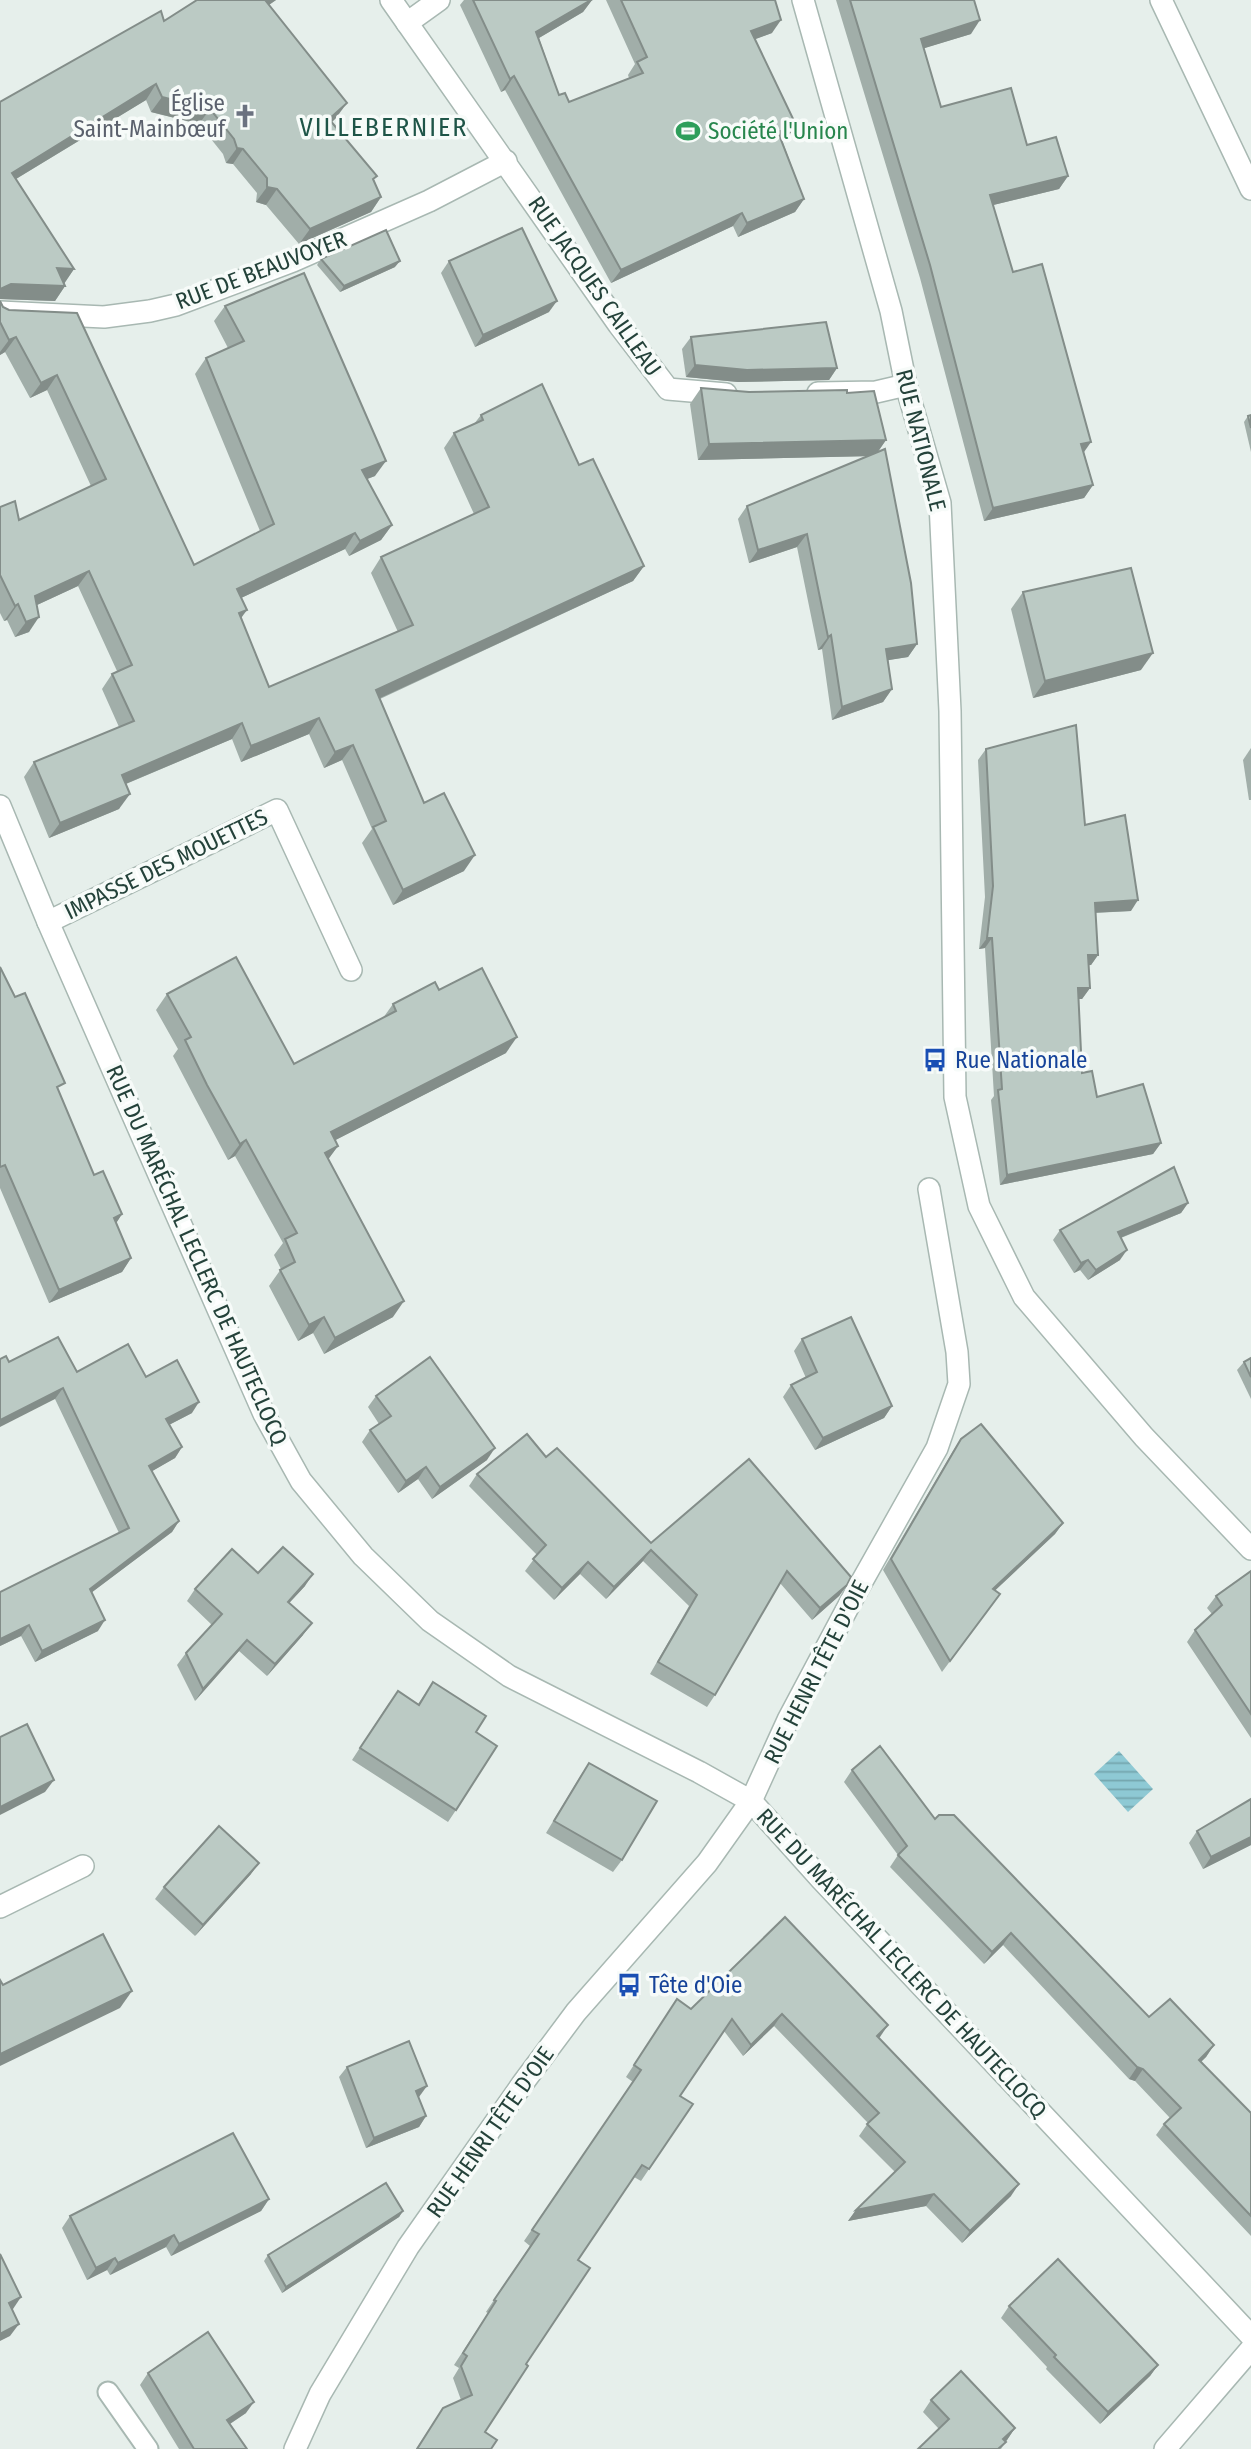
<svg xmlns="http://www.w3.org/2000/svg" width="1251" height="2449" viewBox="0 0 1251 2449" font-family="'Fira Sans Condensed',sans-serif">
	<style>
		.water { fill: url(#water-rules) }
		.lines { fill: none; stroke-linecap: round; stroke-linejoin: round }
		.lane-casing { stroke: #a8b8b2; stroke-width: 23 }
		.street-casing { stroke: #a8b8b2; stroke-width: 24 }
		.lane { stroke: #fff; stroke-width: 19 }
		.street { stroke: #fff; stroke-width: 21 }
		.wall { fill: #a1aea9 }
		.shaded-wall { fill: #838d89 }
		.building { fill: #bbcac4; stroke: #838d89; stroke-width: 2 }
		.labels { text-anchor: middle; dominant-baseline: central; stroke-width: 7; stroke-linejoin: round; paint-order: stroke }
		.worship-label { font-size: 23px; fill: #5b616d; stroke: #f7fbf9; text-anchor: end }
		.leisure-label { font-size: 23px; fill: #27864d; stroke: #f7fbf9; text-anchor: start }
		.street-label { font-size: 23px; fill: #24423a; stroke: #f7fbf9 }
		.transit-label { font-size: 23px; fill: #164399; stroke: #f7fbf9; text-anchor: start }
		.quarter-label { font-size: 26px; letter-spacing: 2px; fill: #1f5548; stroke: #f7fbf9 }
	</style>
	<defs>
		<pattern id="water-rules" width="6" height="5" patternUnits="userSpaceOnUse" patternTransform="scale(1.75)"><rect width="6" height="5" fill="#8ec9d4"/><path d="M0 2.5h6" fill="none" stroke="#74a5ad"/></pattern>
	</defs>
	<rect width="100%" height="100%" fill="#e6efeb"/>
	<polygon class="water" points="1119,1751 1153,1789 1128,1812 1094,1774"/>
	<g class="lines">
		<g class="lane-casing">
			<polyline id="lane" points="108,2392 148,2449"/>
		</g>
		<g class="street-casing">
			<g id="street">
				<polyline points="391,0 619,325 668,389 726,394"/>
				<polyline points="803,0 891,311 906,385 940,503 950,711 955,1097 979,1206 1024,1297 1144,1437 1251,1549"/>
				<polyline points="1161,0 1251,189"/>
				<polyline points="407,23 439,0"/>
				<polyline points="0,312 104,317 150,311 176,305 293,261 429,201 506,161"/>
				<polyline points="818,393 876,392 906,385"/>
				<polyline points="0,806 48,922 264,1414 301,1481 363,1556 430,1621 509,1676 699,1772 751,1801 820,1878 1251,2336"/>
				<polyline points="48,922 277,810 351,970"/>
				<polyline points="0,1907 83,1866"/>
				<polyline points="295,2449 320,2394 408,2247 523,2083 576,2012 707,1863 751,1801 788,1720 856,1592 937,1448 959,1384 957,1352 929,1189"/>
				<polyline points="1165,2449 1251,2349"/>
			</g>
		</g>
		<use href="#lane" class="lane"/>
		<use href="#street" class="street"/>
	</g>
	<g class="wall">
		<polygon points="197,0 276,0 269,5 336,118 332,122 374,180 381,197 371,212 299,244 266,205 256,202 257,193 233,164 226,163 223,154 199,124 151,112 146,100 16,179 74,269 64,283 65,286 55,301 0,299 0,102 164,21"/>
		<polygon points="464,0 592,0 583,12 539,38 559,95 569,102 629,78 628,75 635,64 606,0 775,0 772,33 755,39 796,125 787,138 782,140 804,199 795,212 738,237 733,226 611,283 505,90 501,92 460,5"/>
		<polygon points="836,0 974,0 971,34 924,48 941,107 1027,145 1068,176 1059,189 993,205 1013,272 1084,452 1093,485 1084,498 984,521 920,278"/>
		<polygon points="321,259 395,267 340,292 317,265"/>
		<polygon points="449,261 549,312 475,347 441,273"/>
		<polygon points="0,301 3,307 9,310 77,313 194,565 260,531 195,374 206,358 228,348 214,321 225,306 375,476 367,479 392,525 381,540 349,556 345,549 241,598 241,618 269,687 398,632 371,573 381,557 474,514 444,448 454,433 474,424 481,415 579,465 644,566 633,581 380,699 424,803 464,871 393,905 362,843 372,829 342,760 324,768 309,734 241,762 232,739 126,784 119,809 49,838 24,777 34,762 119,727 102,689 112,674 117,671 78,586 37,605 29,632 15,637 7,620 4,621 0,613 0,507 19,520 91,486 47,390 30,398 5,352 0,355"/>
		<polygon points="691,337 837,368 829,380 738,382 686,377 682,349"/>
		<polygon points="701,388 749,392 847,393 886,440 877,453 917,644 908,657 888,660 892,689 883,702 832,720 822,649 818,650 797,547 749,563 738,519 747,506 870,456 698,460 690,404"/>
		<polygon points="1251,415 1251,452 1244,422 1248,416"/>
		<polygon points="1023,592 1141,670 1033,698 1011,609"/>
		<polygon points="1251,748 1251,800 1249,800 1243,760"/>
		<polygon points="986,749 1085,825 1131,911 1095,913 1098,955 1091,965 1088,965 1090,988 1082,999 1078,999 1082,1073 1097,1097 1161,1143 1153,1154 1000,1185 991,1100 994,1096 985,948 979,949 985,897 978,760"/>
		<polygon points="0,967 59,1091 94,1175 122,1214 116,1223 131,1258 122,1272 49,1303 0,1188"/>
		<polygon points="439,990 506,1053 335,1140 338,1146 328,1159 393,1317 324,1354 313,1333 298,1341 269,1286 281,1269 274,1255 283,1243 235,1156 228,1160 196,1100 173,1056 178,1049 156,1010 167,994 294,1064 383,1018 393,1004"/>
		<polygon points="1188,1203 1181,1213 1121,1238 1120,1260 1088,1280 1080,1270 1074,1273 1053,1240 1060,1230"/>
		<polygon points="802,1339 892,1406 884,1418 815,1450 783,1397 791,1385 806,1378 794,1351"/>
		<polygon points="1251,1358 1251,1399 1237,1370 1244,1362"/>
		<polygon points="9,1362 77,1372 146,1377 192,1413 169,1425 182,1447 175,1458 152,1471 179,1521 172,1532 92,1592 98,1631 35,1662 21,1636 0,1646 0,1592 119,1533 55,1399"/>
		<polygon points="376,1396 487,1460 432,1499 418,1479 398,1493 362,1442 370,1430 379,1424 368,1407"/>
		<polygon points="961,1439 1063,1523 1055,1534 995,1590 992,1605 942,1672 883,1570 953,1451"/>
		<polygon points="546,1457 651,1543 749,1459 847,1585 839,1596 812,1620 780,1583 715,1695 707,1707 650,1674 689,1606 643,1561 606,1599 580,1574 554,1600 525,1571 537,1555 469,1486 477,1474"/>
		<polygon points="1251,1571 1251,1738 1187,1642 1195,1630 1212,1614 1207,1608 1216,1596"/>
		<polygon points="258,1573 305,1586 289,1603 303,1635 267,1676 239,1651 195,1701 177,1665 186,1653 212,1625 187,1601 195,1589"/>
		<polygon points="433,1682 476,1732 456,1810 448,1822 352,1760 389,1703 418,1704"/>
		<polygon points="589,1763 622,1860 613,1872 546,1833 581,1775"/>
		<polygon points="852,1770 935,1819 1149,2017 1214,2045 1206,2057 1201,2062 1251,2113 1251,2236 1156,2135 1164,2124 1170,2118 1135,2081 1129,2079 1003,1945 984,1964 890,1867 898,1855 844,1782"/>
		<polygon points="1251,1799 1251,1845 1203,1869 1189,1843 1197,1831"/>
		<polygon points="251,1874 195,1936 155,1899 164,1887"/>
		<polygon points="785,1917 879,2038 1011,2196 962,2243 926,2206 848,2221 856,2210 895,2172 859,2136 868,2123 774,2026 743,2056 724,2031 680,2096 693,2104 641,2181 634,2177 578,2260 526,2364 485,2432 491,2449 416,2449 443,2408 461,2400 453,2378 459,2368 454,2365 488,2313 486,2312 530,2246 524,2241 633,2082 626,2077 669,2011 691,2009"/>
		<polygon points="347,2067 419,2097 418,2097 426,2116 419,2127 366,2148 339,2077"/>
		<polygon points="269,2199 261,2211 171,2256 166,2247 110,2275 107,2270 87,2280 62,2228 70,2216"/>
		<polygon points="403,2211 399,2217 282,2293 264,2261 268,2255"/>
		<polygon points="1009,2306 1158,2365 1150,2376 1100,2424 1046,2369 1047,2367 1001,2318"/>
		<polygon points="148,2373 246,2413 230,2424 247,2449 179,2449 140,2385"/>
		<polygon points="931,2400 1015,2428 1001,2449 918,2449 939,2429 923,2412"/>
	</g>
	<g class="shaded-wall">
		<polygon points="265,0 276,0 254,15"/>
		<polygon points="592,0 583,12 527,45 536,32"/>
		<polygon points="781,20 772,33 742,44 751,31"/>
		<polygon points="980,20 971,34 912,52 921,39"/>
		<polygon points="514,76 505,90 501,92 510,79"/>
		<polygon points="156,84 146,100 1,188 12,173"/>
		<polygon points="162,97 210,109 199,124 151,112"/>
		<polygon points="347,103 336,118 319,134 329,119"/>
		<polygon points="796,125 787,138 769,146 778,132"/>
		<polygon points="237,148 243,149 233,164 226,163"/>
		<polygon points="1068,176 1059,189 981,208 990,195"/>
		<polygon points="267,187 277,189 266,205 256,202"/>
		<polygon points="381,197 371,212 299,244 310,229"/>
		<polygon points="804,199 795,212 738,237 747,223"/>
		<polygon points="742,213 733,226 611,283 621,270"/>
		<polygon points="400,261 395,267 340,292 344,286"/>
		<polygon points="57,268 74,269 64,284"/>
		<polygon points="11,284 65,286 55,301 0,299 0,289"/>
		<polygon points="557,301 549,312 475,347 483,335"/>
		<polygon points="16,337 5,352 0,355 0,352 9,340"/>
		<polygon points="695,365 837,368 829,380 738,382 686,377"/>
		<polygon points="57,375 47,390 30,398 41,383"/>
		<polygon points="886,440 875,456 698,460 709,444"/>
		<polygon points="1091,442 1082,455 1081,444"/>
		<polygon points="386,461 375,476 351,485 362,470"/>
		<polygon points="1093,485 1084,498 984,521 993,508"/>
		<polygon points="392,525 381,540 349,556 360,541"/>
		<polygon points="355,533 345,549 226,605 237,589"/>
		<polygon points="807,534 797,547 749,563 758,550"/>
		<polygon points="644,566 633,581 365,705 376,690"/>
		<polygon points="89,571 78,586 24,611 35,596"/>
		<polygon points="18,604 7,620 4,621 15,606"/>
		<polygon points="247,610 236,625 239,613"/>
		<polygon points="39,617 29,632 15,637 26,622"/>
		<polygon points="831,635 822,649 818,650 828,637"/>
		<polygon points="917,644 908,657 877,662 886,649"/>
		<polygon points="1153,653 1141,670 1033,698 1045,681"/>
		<polygon points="892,689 883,702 832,720 842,707"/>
		<polygon points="319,718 309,734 241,762 251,746"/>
		<polygon points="242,723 232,739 111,790 122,775"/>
		<polygon points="353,745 342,760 324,768 335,752"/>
		<polygon points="130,794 119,809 49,838 60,823"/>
		<polygon points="475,855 464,871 393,905 403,890"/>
		<polygon points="1138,900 1131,911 1087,913 1095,903"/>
		<polygon points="987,938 992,938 985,948 979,949"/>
		<polygon points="1088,955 1098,955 1091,965 1080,966"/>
		<polygon points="1078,988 1090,988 1082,999 1070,999"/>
		<polygon points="517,1037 506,1053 320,1148 331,1132"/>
		<polygon points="246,1140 235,1156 228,1160 240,1144"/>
		<polygon points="1161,1143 1153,1154 1000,1185 1007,1175"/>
		<polygon points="338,1146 327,1161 325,1153"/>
		<polygon points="1188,1203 1181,1213 1110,1242 1118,1232"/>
		<polygon points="122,1214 113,1228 114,1218"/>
		<polygon points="1127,1250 1120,1260 1088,1280 1096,1270"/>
		<polygon points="131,1258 122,1272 49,1303 59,1290"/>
		<polygon points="1088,1260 1080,1270 1074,1273 1081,1263"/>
		<polygon points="404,1301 393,1317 324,1354 335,1338"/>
		<polygon points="324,1317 313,1333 298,1341 309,1325"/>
		<polygon points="63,1388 55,1399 0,1427 0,1420"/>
		<polygon points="199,1402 192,1413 159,1430 166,1419"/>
		<polygon points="892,1406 884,1418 815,1450 823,1438"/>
		<polygon points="182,1447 175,1458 142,1477 149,1466"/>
		<polygon points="495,1448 487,1460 432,1499 440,1487"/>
		<polygon points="426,1467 418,1479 398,1493 406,1481"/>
		<polygon points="179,1521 172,1532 83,1599 90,1589"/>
		<polygon points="1063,1523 1055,1534 985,1600 993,1589"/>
		<polygon points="651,1550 643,1561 606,1599 614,1587"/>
		<polygon points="588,1562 580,1574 554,1600 562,1588"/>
		<polygon points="313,1574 305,1586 279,1614 288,1602"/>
		<polygon points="847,1585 839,1596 812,1620 820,1608"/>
		<polygon points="105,1620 98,1631 35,1662 42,1651"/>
		<polygon points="312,1623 303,1635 267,1676 275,1664"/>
		<polygon points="29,1625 21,1636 0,1646 0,1639"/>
		<polygon points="247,1640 239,1651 195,1701 203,1689"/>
		<polygon points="54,1780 45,1792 0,1815 0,1807"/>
		<polygon points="1251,1837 1251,1845 1203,1869 1211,1857"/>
		<polygon points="259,1863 251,1874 195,1936 203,1925"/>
		<polygon points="1011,1933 1003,1945 984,1964 992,1952"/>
		<polygon points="132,1991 120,2008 0,2066 0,2054"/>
		<polygon points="782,2014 774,2026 743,2056 751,2045"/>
		<polygon points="888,2025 880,2037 869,2047 877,2036"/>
		<polygon points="1214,2045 1206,2057 1191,2071 1199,2060"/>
		<polygon points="1137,2067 1143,2069 1135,2081 1129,2079"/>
		<polygon points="427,2086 419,2097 409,2101 416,2091"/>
		<polygon points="426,2116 419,2127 366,2148 374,2138"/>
		<polygon points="1019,2184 1011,2196 962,2243 970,2231"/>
		<polygon points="934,2194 926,2206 848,2221 856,2210"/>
		<polygon points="269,2199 261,2211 171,2256 179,2244"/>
		<polygon points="403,2211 399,2217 282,2293 286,2287"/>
		<polygon points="174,2235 166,2247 110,2275 118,2263"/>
		<polygon points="115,2258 107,2270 87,2280 96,2268"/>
		<polygon points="21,2297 13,2309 1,2315 9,2303"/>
		<polygon points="19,2324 10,2336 0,2341 0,2334"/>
		<polygon points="1158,2365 1150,2376 1100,2424 1108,2412"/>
		<polygon points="254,2402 246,2413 219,2431 227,2420"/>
		<polygon points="1015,2428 1007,2440 997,2449 1003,2439"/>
	</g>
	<g class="building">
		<polygon points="197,0 265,0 347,103 329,119 377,176 373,179 381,197 310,229 277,189 267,187 267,178 243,149 237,148 234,139 210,109 162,97 156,84 12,173 74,269 57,268 65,286 11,284 0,289 0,102 161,11 164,21"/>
		<polygon points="473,0 591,0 536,32 559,95 565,93 569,102 643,73 637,62 647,57 621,0 775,0 781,20 751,31 796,125 778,132 804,199 747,223 742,213 621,270 514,76 510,79"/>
		<polygon points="850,0 974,0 980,20 921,39 941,107 1011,88 1027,145 1056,137 1068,176 990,195 1013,272 1042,264 1091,442 1081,444 1093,485 993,508 930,265"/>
		<polygon points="522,228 557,301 483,335 449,261"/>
		<polygon points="386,230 400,261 344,286 321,259"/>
		<polygon points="304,273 386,461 362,470 392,525 360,541 355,533 237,589 247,610 239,613 269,687 413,625 381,557 489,507 454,433 483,420 481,415 542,384 579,465 593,459 644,566 376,690 424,803 444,793 475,855 403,890 373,827 386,821 353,745 335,752 319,718 251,746 242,723 122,775 130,794 60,823 34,762 134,721 112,674 132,665 89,571 35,596 39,617 26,622 18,604 15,606 0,575 0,507 15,501 19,520 106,479 57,375 41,383 16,337 9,340 0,322 0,301 3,307 9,310 77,313 194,565 274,524 206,358 244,341 225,306"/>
		<polygon points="826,322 837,368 747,370 695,365 691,337"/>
		<polygon points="701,388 749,392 847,390 847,393 874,391 886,440 709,444"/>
		<polygon points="1251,415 1251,428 1248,416"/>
		<polygon points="885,449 911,583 917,644 886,649 892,689 842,707 831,635 828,637 807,534 758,550 747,506"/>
		<polygon points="1131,568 1153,653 1045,681 1023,592"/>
		<polygon points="1076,725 1085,825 1125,815 1138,900 1095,903 1098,955 1088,955 1090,988 1078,988 1082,1073 1092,1071 1097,1097 1143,1084 1161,1143 1007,1175 998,1090 1002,1089 992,938 987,938 993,886 986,749"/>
		<polygon points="236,957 294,1064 396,1011 393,1004 435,982 439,990 482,968 517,1037 331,1132 338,1146 325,1153 404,1301 335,1338 324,1317 309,1325 280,1270 295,1262 285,1239 297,1233 246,1140 240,1144 207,1085 185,1040 191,1037 167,994"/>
		<polygon points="0,967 15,997 25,993 65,1083 57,1087 94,1175 103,1171 122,1214 114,1218 131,1258 59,1290 5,1165 0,1167"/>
		<polygon points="1174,1167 1188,1203 1118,1232 1127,1250 1096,1270 1088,1260 1081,1263 1060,1230"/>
		<polygon points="851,1317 892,1406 823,1438 791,1385 817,1372 802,1339"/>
		<polygon points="58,1337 77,1372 128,1344 146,1377 177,1360 199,1402 166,1419 182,1447 149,1466 179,1521 90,1589 105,1620 42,1651 29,1625 0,1639 0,1592 129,1528 63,1388 0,1420 0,1359 6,1356 9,1362"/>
		<polygon points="430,1357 495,1448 440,1487 426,1467 406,1481 370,1430 391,1416 376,1396"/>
		<polygon points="1251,1358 1251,1377 1244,1362"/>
		<polygon points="981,1424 1063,1523 993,1589 1000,1594 950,1661 891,1559 961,1439"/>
		<polygon points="527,1434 546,1457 557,1448 651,1543 749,1459 851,1577 847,1585 820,1608 787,1571 715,1695 658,1662 697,1595 651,1550 614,1587 588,1562 562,1588 533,1559 546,1545 477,1474"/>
		<polygon points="283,1547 313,1574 288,1602 312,1623 275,1664 247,1640 203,1689 186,1653 222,1614 195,1589 232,1549 258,1573"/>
		<polygon points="1251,1571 1251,1714 1195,1630 1222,1605 1216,1596"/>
		<polygon points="433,1682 486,1716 476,1732 497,1746 456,1810 360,1748 398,1691 419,1705"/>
		<polygon points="27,1724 54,1780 0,1807 0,1737"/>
		<polygon points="880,1746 935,1819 939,1815 954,1815 1149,2017 1170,1999 1214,2045 1199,2060 1251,2113 1251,2216 1164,2124 1181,2108 1143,2069 1137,2067 1011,1933 992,1952 898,1855 907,1846 852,1770"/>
		<polygon points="589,1763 657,1801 622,1860 554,1821"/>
		<polygon points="1251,1799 1251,1837 1211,1857 1197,1831"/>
		<polygon points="219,1826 259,1863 203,1925 164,1887"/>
		<polygon points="785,1917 888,2025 877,2036 1019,2184 970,2231 934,2194 856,2210 905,2162 867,2124 879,2113 782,2014 751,2045 732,2019 680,2096 693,2104 649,2169 642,2165 578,2260 590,2268 526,2364 528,2366 485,2432 497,2440 491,2449 417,2449 443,2408 472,2395 461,2366 467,2356 463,2353 496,2301 494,2300 539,2234 532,2230 641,2070 634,2065 677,1999 691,2009"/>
		<polygon points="103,1934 132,1991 0,2054 0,1980 3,1985"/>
		<polygon points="409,2041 427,2086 416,2091 426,2116 374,2138 347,2067"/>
		<polygon points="233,2133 269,2199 179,2244 174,2235 118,2263 115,2258 96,2268 70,2216"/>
		<polygon points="386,2183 403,2211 286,2287 268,2255"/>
		<polygon points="0,2254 21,2297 9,2303 19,2324 0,2334"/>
		<polygon points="1058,2259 1158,2365 1108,2412 1054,2357 1056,2355 1009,2306"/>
		<polygon points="208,2332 254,2402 227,2420 247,2449 194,2449 148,2373"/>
		<polygon points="961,2371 1015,2428 1003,2439 1006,2442 998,2449 918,2449 949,2419 931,2400"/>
	</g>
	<defs>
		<g id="church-bare" transform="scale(1.89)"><path d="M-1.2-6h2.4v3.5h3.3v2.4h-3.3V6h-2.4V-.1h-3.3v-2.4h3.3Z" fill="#6b7280" stroke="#f7fbf9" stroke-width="2.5" paint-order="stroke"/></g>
		<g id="stadium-bare" transform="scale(1.89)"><path d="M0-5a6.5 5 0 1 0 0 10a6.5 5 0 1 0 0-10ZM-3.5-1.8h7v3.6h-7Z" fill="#2e9e5b" stroke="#f7fbf9" stroke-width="2.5" paint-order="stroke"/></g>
		<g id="bus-bare" transform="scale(1.89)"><path d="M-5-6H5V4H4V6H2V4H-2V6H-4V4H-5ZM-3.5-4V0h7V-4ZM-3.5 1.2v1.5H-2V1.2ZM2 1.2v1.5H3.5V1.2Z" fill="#1a4fb4" stroke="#f7fbf9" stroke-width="2.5" paint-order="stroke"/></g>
	</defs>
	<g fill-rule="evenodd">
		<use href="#church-bare" x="245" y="116"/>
		<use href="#stadium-bare" x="688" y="131"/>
		<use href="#bus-bare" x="935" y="1060"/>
		<use href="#bus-bare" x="629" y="1985"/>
	</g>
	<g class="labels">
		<g class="worship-label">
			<text x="225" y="103">Église<tspan x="225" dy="26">Saint-Mainbœuf</tspan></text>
		</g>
		<g class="leisure-label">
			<text x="708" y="131">Société l'Union</text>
		</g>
		<g class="street-label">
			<text transform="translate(261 270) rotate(-21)">RUE DE BEAUVOYER</text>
			<text transform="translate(595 286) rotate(55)">RUE JACQUES CAILLEAU</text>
			<text transform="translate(921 440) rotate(76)">RUE NATIONALE</text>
			<text transform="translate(166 864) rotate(-26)">IMPASSE DES MOUETTES</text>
			<text transform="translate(197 1255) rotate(66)">RUE DU MARÉCHAL LECLERC DE HAUTECLOCQ</text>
			<text transform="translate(816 1672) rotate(-63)">RUE HENRI TÊTE D'OIE</text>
			<text transform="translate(902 1963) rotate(47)">RUE DU MARÉCHAL LECLERC DE HAUTECLOCQ</text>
			<text transform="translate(490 2132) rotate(-55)">RUE HENRI TÊTE D'OIE</text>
		</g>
		<g class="transit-label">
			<text x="955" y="1060">Rue Nationale</text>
			<text x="649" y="1985">Tête d'Oie</text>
		</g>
		<g class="quarter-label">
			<text x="384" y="127">VILLEBERNIER</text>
		</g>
	</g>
</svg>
